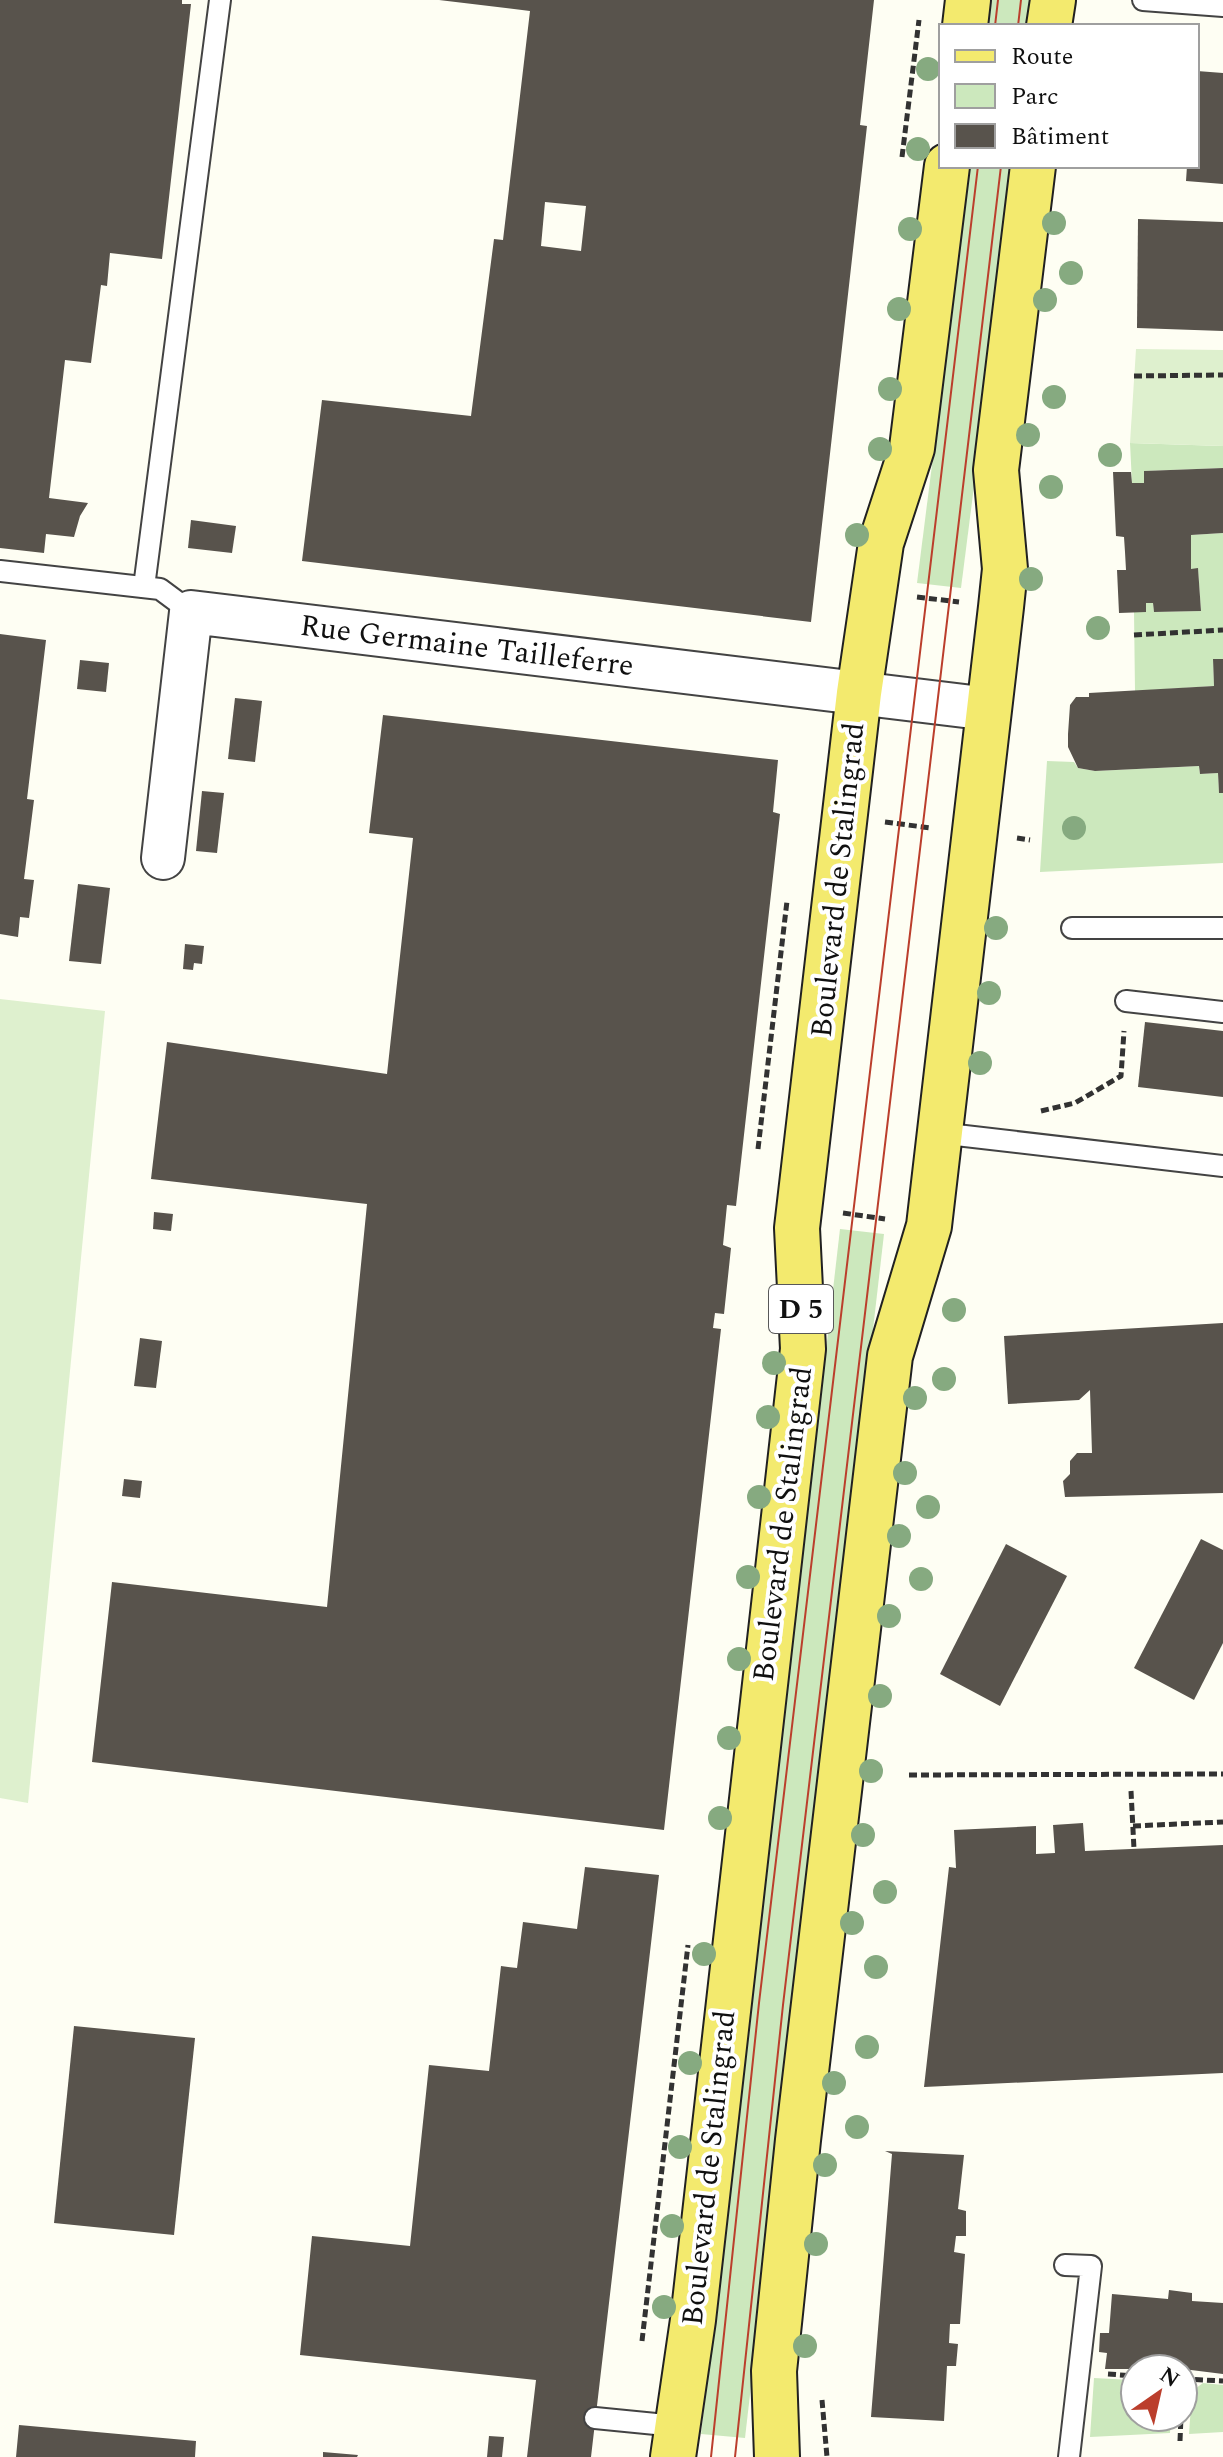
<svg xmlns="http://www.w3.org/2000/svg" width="1223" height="2457" viewBox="0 0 1223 2457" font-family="Spectral,serif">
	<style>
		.green { fill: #cce8bd }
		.pitch { fill: #def0ce }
		.building { fill: #58534c; fill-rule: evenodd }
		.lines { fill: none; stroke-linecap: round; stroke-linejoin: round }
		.lane-casing { stroke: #434343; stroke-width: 24 }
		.street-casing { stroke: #434343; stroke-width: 46 }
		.primary-casing { stroke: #212121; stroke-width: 48 }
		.path { stroke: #323232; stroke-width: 5; stroke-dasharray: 8 4; stroke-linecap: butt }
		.lane { stroke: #fff; stroke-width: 20 }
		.street { stroke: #fff; stroke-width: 42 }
		.primary { stroke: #f3ea6e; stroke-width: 44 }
		.tram { stroke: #bb3e2c; stroke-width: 2 }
		.tree { fill: #86aa80 }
		.labels { text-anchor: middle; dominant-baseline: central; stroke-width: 8; stroke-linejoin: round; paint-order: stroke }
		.shield { fill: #fff; stroke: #585858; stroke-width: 2 }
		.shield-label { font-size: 28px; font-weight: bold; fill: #101010 }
		.street-label { font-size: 30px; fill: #101010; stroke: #fff }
	</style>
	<rect width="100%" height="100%" fill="#fefef3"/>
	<g class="green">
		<polygon points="992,0 1036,0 1033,26 988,26"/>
		<polygon points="970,166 1015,166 961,588 917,583"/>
		<polygon points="1130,443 1223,446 1223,468 1144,471 1144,483 1132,483"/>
		<polygon points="1223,533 1223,659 1213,659 1214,686 1135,691 1134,612 1145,612 1146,603 1153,603 1154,612 1201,611 1198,569 1191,569 1191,535"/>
		<polygon points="1047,761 1074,762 1078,768 1095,771 1199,766 1200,774 1218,773 1219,793 1223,793 1223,863 1040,872"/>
		<polygon points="840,1229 884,1234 745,2438 701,2434"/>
		<polygon points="1094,2378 1132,2380 1130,2399 1135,2400 1135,2417 1171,2417 1170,2433 1090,2437"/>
		<polygon points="1203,2383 1223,2385 1223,2432 1189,2434 1192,2391"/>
	</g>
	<g class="pitch">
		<polygon points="1136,349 1223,350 1223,446 1130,443"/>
		<polygon points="0,999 105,1011 28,1803 0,1798"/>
	</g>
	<g class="building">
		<polygon points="0,0 182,0 182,4 191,4 162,259 110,253 107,286 101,285 91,363 65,360 49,498 88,503 80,516 74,537 46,534 44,553 0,548"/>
		<path d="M439,0H874L860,125L867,126L811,622L302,561L322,400L471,416L494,239L503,240L530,11ZM545,202L586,206L581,251L541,246Z"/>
		<polygon points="1197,71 1223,73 1223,184 1186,181 1187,166 1197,166"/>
		<polygon points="1138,219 1223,222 1223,331 1137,328"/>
		<polygon points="1223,468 1223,533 1191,535 1191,569 1198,568 1201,611 1154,612 1153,603 1146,603 1146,612 1119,613 1117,570 1126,570 1125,552 1124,537 1116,536 1113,472 1131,472 1132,483 1144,483 1144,471"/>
		<polygon points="191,520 236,526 232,553 188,548"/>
		<polygon points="0,634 46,640 27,799 34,800 24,879 34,880 29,918 20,917 18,937 0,934"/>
		<polygon points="1213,659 1223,659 1223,793 1219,793 1218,773 1200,774 1199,766 1095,771 1078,768 1068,747 1068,734 1070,705 1076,697 1089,697 1089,693 1214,686"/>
		<polygon points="80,660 109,663 106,692 77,689"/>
		<polygon points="235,698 262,701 255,762 228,759"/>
		<polygon points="383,715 778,760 773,812 780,814 736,1206 727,1205 723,1245 731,1248 724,1314 715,1313 713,1328 721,1329 664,1830 92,1762 112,1582 327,1607 367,1204 151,1179 167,1042 387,1074 413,838 369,833"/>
		<polygon points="202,791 224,793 217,853 196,851"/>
		<polygon points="78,884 110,888 101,964 69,961"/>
		<polygon points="185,944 204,946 202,964 194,963 193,970 183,969"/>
		<polygon points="1145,1022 1223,1031 1223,1097 1138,1087"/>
		<polygon points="154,1212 173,1214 171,1231 153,1229"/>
		<polygon points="1223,1323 1223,1493 1065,1497 1063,1481 1070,1474 1070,1461 1077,1453 1092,1453 1090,1390 1079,1400 1008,1404 1004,1336"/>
		<polygon points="140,1338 162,1341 156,1388 134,1386"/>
		<polygon points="124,1479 142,1481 140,1498 122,1496"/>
		<polygon points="1201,1539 1223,1550 1223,1643 1194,1700 1134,1668"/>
		<polygon points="1006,1544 1067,1576 1000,1706 940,1674"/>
		<polygon points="1083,1823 1085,1851 1223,1845 1223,2073 924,2087 949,1867 956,1868 954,1830 1036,1826 1036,1854 1055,1853 1053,1825"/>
		<polygon points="585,1867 659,1875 591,2457 527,2457 536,2380 300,2355 312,2236 410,2246 429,2065 489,2071 501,1966 517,1968 523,1922 577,1929"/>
		<polygon points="74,2026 195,2038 174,2235 54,2223"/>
		<polygon points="885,2151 964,2155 958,2209 966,2211 966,2236 956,2236 954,2252 965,2254 960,2324 950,2324 949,2343 958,2344 956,2366 947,2366 944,2421 871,2417 892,2154"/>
		<polygon points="1169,2290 1192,2293 1192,2301 1223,2303 1223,2374 1183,2369 1105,2369 1107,2353 1099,2352 1100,2333 1109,2333 1112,2294 1168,2299"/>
		<polygon points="19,2425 196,2441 195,2457 16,2457"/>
		<polygon points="489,2436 504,2437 502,2457 487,2457"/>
		<polygon points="323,2452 358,2455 357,2457 323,2457"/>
	</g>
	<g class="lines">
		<g class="lane-casing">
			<g id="lane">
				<polyline points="1143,0 1223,6"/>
				<polyline points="0,571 160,589 191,612"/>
				<polyline points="144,587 220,0"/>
				<polyline points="1072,928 1223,928"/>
				<polyline points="1126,1001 1223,1012"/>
				<polyline points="939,1133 1223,1166"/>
				<polyline points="1065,2265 1091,2266 1069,2457"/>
				<polyline points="595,2418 676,2426"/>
			</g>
		</g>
		<g class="street-casing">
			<polyline id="street" points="163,858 191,612 989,709"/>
		</g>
		<g class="primary-casing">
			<g id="primary">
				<polyline points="965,26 968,0"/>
				<polyline points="1049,26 1053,0"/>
				<polyline points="673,2457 693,2320 803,1349 797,1228 859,693 881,543 912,448 947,166"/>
				<polyline points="777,2457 774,2371 798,2140 890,1356 929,1226 1001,607 1005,569 996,470 1033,166"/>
			</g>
		</g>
		<g class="path">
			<polyline points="902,157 919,20"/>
			<polyline points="1134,376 1223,375"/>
			<polyline points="917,597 959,602"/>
			<polyline points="1134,635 1223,630"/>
			<polyline points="885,822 931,828"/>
			<polyline points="1017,838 1030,840"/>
			<polyline points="1041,1111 1075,1103 1121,1076 1124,1031"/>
			<polyline points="758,1149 787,901"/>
			<polyline points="843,1213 885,1219"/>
			<polyline points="909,1775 1223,1774"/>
			<polyline points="1131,1791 1134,1849"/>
			<polyline points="1133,1826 1223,1822"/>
			<polyline points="642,2341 688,1945"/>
			<polyline points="1108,2374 1135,2376"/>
			<polyline points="1183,2379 1223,2381"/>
			<polyline points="822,2400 827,2457"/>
			<polyline points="1180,2441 1181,2417"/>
		</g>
		<use href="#lane" class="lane"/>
		<use href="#street" class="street"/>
		<use href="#primary" class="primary"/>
		<g class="tram">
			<polyline points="995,26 998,0"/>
			<polyline points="1018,26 1021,0"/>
			<polyline points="711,2457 759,2003 978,166"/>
			<polyline points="735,2457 783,2005 1001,166"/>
		</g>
	</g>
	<g class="tree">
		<circle cx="928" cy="69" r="12"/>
		<circle cx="918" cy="149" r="12"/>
		<circle cx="1054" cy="223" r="12"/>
		<circle cx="910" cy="229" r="12"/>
		<circle cx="1071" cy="273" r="12"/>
		<circle cx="1045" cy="300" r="12"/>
		<circle cx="899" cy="309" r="12"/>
		<circle cx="890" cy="389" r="12"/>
		<circle cx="1054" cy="397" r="12"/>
		<circle cx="1028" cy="435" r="12"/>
		<circle cx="880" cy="449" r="12"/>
		<circle cx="1110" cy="455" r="12"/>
		<circle cx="1051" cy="487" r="12"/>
		<circle cx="857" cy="535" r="12"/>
		<circle cx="1031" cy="579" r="12"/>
		<circle cx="1098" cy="628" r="12"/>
		<circle cx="1074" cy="828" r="12"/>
		<circle cx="996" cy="928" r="12"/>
		<circle cx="989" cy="993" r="12"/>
		<circle cx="980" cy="1063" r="12"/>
		<circle cx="954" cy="1310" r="12"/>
		<circle cx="774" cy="1363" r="12"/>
		<circle cx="944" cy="1379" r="12"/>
		<circle cx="915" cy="1398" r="12"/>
		<circle cx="768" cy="1417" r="12"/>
		<circle cx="905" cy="1473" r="12"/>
		<circle cx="759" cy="1497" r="12"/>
		<circle cx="928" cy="1507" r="12"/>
		<circle cx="899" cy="1536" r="12"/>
		<circle cx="748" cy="1577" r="12"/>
		<circle cx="921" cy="1579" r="12"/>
		<circle cx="889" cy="1616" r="12"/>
		<circle cx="739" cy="1659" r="12"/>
		<circle cx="880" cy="1696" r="12"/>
		<circle cx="729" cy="1738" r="12"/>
		<circle cx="871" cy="1771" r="12"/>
		<circle cx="720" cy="1818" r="12"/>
		<circle cx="863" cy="1835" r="12"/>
		<circle cx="885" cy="1892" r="12"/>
		<circle cx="852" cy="1923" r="12"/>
		<circle cx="704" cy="1954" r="12"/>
		<circle cx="876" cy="1967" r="12"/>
		<circle cx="867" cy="2047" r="12"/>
		<circle cx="690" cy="2063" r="12"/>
		<circle cx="834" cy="2083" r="12"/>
		<circle cx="857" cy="2127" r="12"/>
		<circle cx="680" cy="2147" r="12"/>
		<circle cx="825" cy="2165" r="12"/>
		<circle cx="672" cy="2226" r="12"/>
		<circle cx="816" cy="2244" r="12"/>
		<circle cx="664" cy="2307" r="12"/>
		<circle cx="805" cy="2346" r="12"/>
	</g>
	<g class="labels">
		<rect class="shield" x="769" y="1285" width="64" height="48" rx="6"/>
		<g class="shield-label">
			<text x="801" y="1309">D 5</text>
		</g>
		<g class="street-label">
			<text transform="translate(467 646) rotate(7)">Rue Germaine Tailleferre</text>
			<text transform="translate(838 880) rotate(-84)">Boulevard de Stalingrad</text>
			<text transform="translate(783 1524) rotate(-83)">Boulevard de Stalingrad</text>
			<text transform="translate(709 2168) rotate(-84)">Boulevard de Stalingrad</text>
		</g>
	</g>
	<rect x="939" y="24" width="260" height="144" fill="#ffffff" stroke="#9f9f9f" stroke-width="2"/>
	<rect x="955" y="50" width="40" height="12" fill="#f3ea6e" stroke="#9f9f9f" stroke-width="2"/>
	<text x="1011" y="64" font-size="24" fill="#101010">Route</text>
	<rect x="955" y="84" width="40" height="24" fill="#cce8bd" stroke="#9f9f9f" stroke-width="2"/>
	<text x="1011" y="104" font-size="24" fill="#101010">Parc</text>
	<rect x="955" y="124" width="40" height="24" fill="#58534c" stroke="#9f9f9f" stroke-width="2"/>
	<text x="1011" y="144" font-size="24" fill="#101010">Bâtiment</text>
	<g transform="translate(1159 2393) rotate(34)"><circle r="38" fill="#ffffff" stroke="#9f9f9f" stroke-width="2"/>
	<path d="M0-6L14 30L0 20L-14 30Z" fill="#bb3e2c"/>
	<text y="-12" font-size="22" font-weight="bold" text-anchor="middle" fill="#101010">N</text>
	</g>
</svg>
